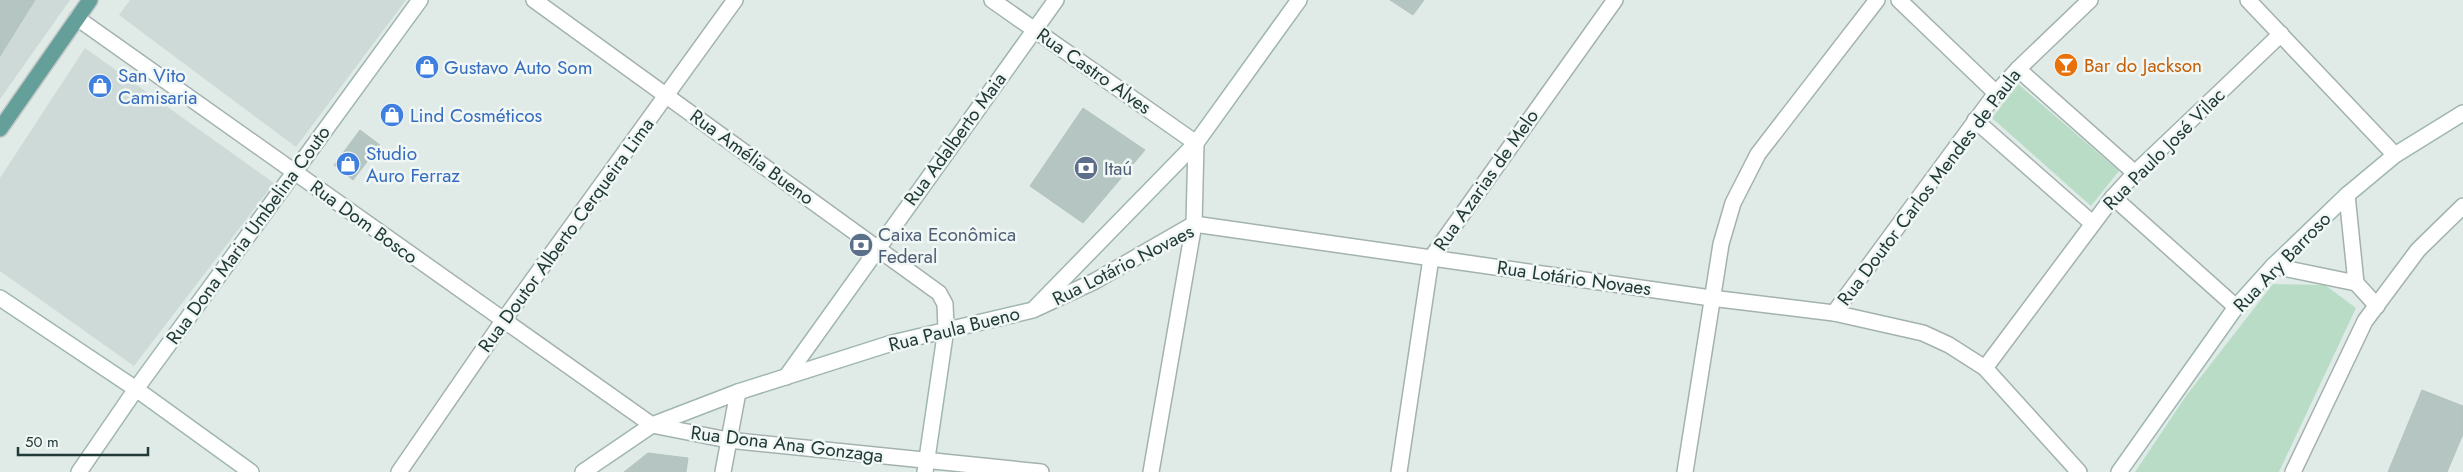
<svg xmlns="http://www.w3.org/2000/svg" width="2463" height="472" viewBox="0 0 2463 472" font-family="Jost,sans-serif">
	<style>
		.built { fill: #cedad7 }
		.green { fill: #b9dcc7 }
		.building { fill: #b5c5c1; stroke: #b3c4bf }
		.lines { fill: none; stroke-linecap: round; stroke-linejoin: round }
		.street-casing { stroke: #a3b2af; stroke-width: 18 }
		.secondary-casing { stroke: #9fb6b1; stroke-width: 18 }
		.primary-casing { stroke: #c1c8c7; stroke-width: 18 }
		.street { stroke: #fff; stroke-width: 15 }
		.secondary { stroke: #fff; stroke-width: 15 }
		.primary { stroke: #659f99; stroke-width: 15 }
		.labels { text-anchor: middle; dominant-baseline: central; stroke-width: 5; stroke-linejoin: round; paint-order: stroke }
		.food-label { font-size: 19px; fill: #c56008; stroke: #f0f7f5; text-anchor: start }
		.shop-label { font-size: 19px; fill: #366cbe; stroke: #f0f7f5; text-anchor: start }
		.street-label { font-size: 19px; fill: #213a37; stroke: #f0f7f5 }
		.service-label { font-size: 19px; fill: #4e5e75; stroke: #f0f7f5; text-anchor: start }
	</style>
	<rect width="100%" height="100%" fill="#e0ebe7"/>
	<g class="built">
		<polygon points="0,0 70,0 0,99"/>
		<polygon points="130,0 406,0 296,147 119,15"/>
		<polygon points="85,48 274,183 134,366 0,271 0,178"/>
	</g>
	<g class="green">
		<polygon points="2018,84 2119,171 2091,206 1992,118"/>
		<polygon points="2273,284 2325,285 2356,308 2279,472 2135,472 2186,396"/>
	</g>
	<g class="building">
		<polygon points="0,0 35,0 0,56"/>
		<polygon points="1390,0 1424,0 1413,15"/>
		<polygon points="1083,108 1145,150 1083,223 1030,186"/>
		<polygon points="360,130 380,145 353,180 334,165"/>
		<polygon points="2422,390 2463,406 2463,434 2447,472 2388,472"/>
		<polygon points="648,453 688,458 686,472 624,472"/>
	</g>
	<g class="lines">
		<g class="street-casing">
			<g id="street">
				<polyline points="534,0 939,293 945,304 946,329"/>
				<polyline points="992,0 1196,143 1194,224 1151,472"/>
				<polyline points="1899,0 1996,93"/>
				<polyline points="2248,0 2395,155"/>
				<polyline points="77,18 652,425 728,440 1041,472"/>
				<polyline points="2018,69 2135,173"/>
				<polyline points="1975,120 2092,223"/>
				<polyline points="2113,197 2236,307"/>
				<polyline points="2273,266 2356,283 2347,195"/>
				<polyline points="2356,283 2377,306"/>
				<polyline points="1035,309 1095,281 1194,224 1711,298 1834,313 1923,333 1949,345 1985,368 2079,472"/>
				<polyline points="1834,313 1996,93 2018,69 2090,0"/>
				<polyline points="1985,368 2113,197 2135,173 2281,34"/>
				<polyline points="399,472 503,321 735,0"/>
				<polyline points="723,472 738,392"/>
				<polyline points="1399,472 1431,258 1615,0"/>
				<polyline points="1685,472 1721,244 1733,203 1758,154 1877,0"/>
				<polyline points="2293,472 2365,321 2418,250 2463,206"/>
			</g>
		</g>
		<g class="secondary-casing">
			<g id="secondary">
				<polyline points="0,298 136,389 251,472"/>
				<polyline points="786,377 1056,0"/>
				<polyline points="79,472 136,389 420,0"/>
				<polyline points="583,472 652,425 738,392 892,343 1033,310 1196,143 1299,0"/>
				<polyline points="925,472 946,329"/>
				<polyline points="2119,472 2236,307 2273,266 2347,195 2395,155 2463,113"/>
			</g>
		</g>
		<g class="primary-casing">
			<polyline id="primary" points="0,129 90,0"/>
		</g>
		<use href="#street" class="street"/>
		<use href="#secondary" class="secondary"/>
		<use href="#primary" class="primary"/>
	</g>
	<defs>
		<g id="bar-disc" transform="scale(1.25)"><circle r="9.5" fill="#e8710a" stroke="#f0f7f5"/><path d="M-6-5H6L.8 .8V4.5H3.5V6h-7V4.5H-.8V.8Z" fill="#fff"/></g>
		<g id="shop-disc" transform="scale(1.25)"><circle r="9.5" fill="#3f7fe0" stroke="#f0f7f5"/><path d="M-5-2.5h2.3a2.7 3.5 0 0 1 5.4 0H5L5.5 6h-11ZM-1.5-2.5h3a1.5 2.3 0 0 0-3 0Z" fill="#fff"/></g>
		<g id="bank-disc" transform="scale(1.25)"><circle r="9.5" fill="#5c6f8a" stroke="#f0f7f5"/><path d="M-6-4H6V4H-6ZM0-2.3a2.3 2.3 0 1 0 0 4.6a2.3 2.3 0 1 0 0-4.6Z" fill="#fff"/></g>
	</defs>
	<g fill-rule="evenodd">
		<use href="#bar-disc" x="2066" y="65"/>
		<use href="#shop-disc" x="427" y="67"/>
		<use href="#shop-disc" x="100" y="86"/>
		<use href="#shop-disc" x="392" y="115"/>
		<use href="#shop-disc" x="348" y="164"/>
		<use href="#bank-disc" x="1086" y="168"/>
		<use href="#bank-disc" x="861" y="245"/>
	</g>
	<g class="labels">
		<g class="food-label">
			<text x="2084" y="65">Bar do Jackson</text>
		</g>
		<g class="shop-label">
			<text x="444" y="67">Gustavo Auto Som</text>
			<text x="118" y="75">San Vito<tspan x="118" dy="22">Camisaria</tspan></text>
			<text x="410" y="115">Lind Cosméticos</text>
			<text x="366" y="153">Studio<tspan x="366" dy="22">Auro Ferraz</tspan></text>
		</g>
		<g class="street-label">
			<text transform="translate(1094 71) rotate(35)">Rua Castro Alves</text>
			<text transform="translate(955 139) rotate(-54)">Rua Adalberto Maia</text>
			<text transform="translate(2164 149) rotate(-45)">Rua Paulo José Vilac</text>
			<text transform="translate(752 157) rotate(36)">Rua Amélia Bueno</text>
			<text transform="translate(1486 180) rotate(-55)">Rua Azarias de Melo</text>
			<text transform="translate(1929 187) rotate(-53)">Rua Doutor Carlos Mendes de Paula</text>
			<text transform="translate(364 222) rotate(36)">Rua Dom Bosco</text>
			<text transform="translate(248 235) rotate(-54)">Rua Dona Maria Umbelina Couto</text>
			<text transform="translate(566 235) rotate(-54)">Rua Doutor Alberto Cerqueira Lima</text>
			<text transform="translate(2282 262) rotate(-46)">Rua Ary Barroso</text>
			<text transform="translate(1123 265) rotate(-27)">Rua Lotário Novaes</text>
			<text transform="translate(1574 278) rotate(8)">Rua Lotário Novaes</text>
			<text transform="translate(954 329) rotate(-14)">Rua Paula Bueno</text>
			<text transform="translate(787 444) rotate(7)">Rua Dona Ana Gonzaga</text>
		</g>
		<g class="service-label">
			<text x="1104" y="168">Itaú</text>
			<text x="878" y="234">Caixa Econômica<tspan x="878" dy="22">Federal</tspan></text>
		</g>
	</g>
	<path d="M18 447v8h130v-8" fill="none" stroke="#213a37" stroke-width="2.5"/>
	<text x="25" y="447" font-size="15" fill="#213a37" stroke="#f0f7f5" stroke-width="4" paint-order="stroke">50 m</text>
</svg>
